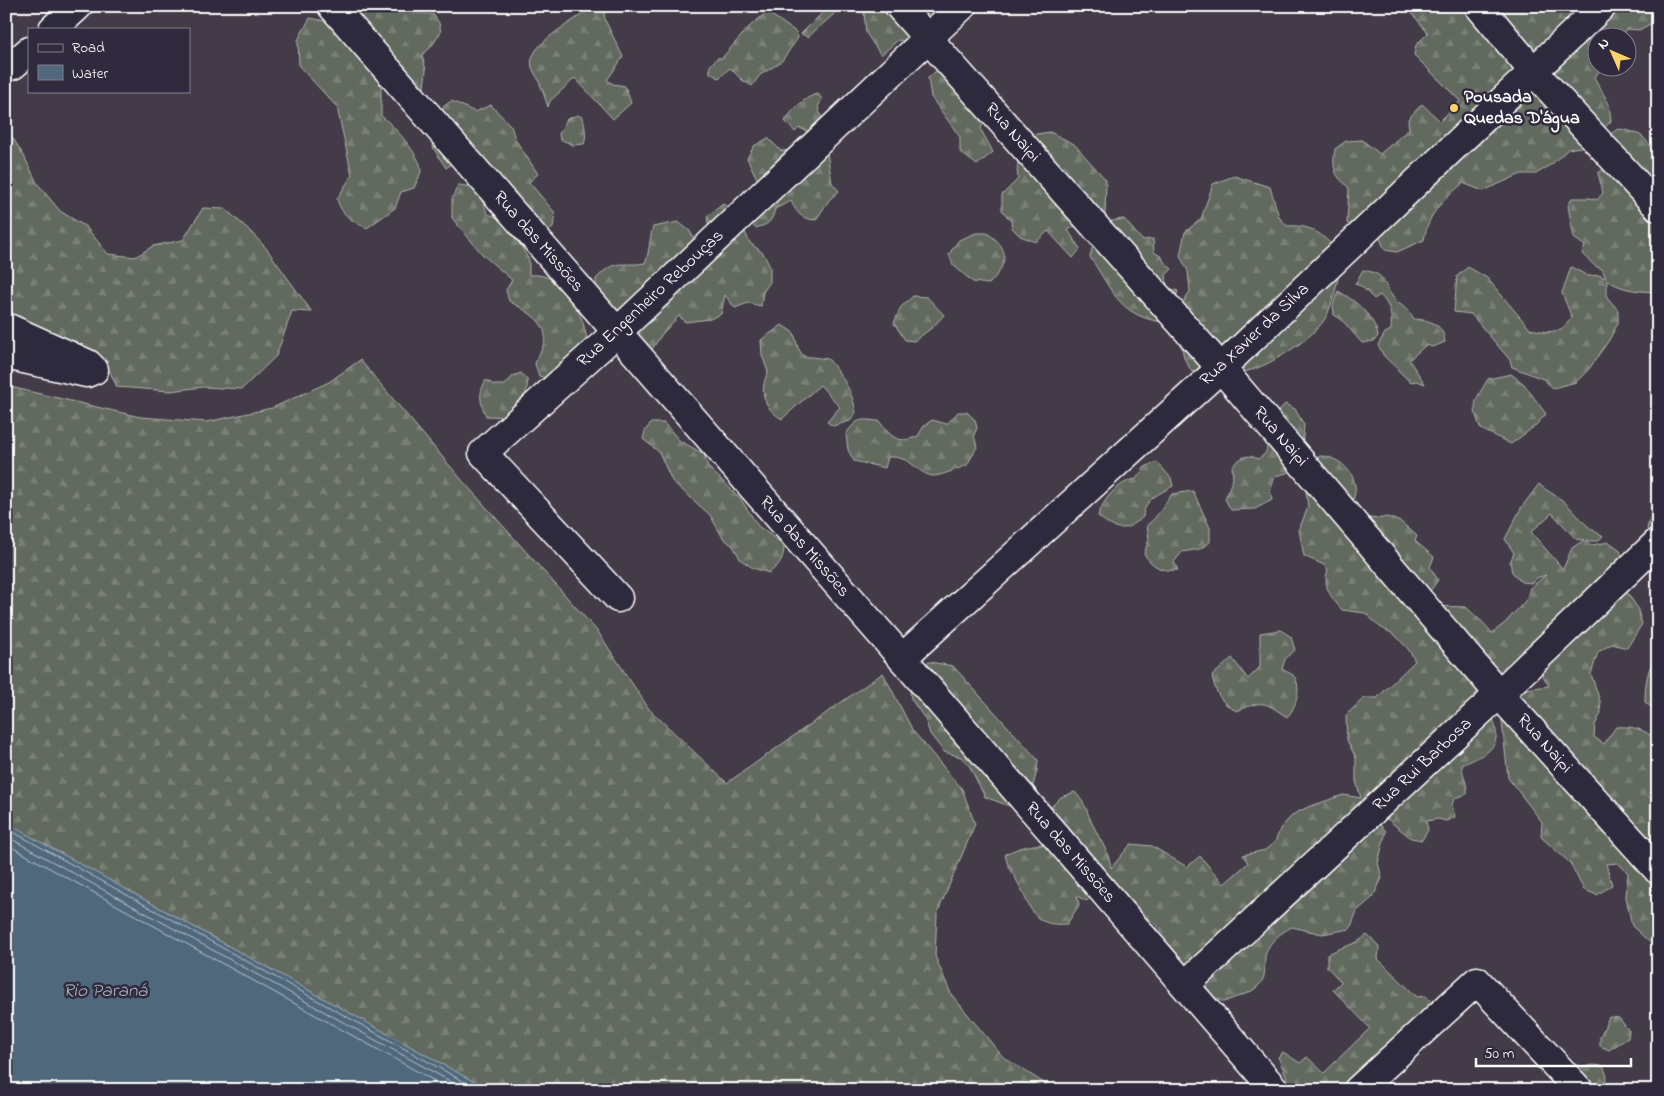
<svg xmlns="http://www.w3.org/2000/svg" width="1664" height="1096" viewBox="0 0 1664 1096" font-family="'Indie Flower',sans-serif">
	<style>
		.forest { fill: url(#forest-firs); stroke: #b0b4ae; fill-rule: evenodd }
		.water { fill: #50687b; stroke: #96a4b0 }
		.lines { fill: none; stroke-linecap: round; stroke-linejoin: round }
		.shore { stroke: #b9c3ca; stroke-width: 1 }
		.minor-casing { stroke: #fff; stroke-width: 31 }
		.minor { stroke: #2f2a3d; stroke-width: 28 }
		.poi-dot { fill: #ffd166; stroke: #2f2a3d; stroke-width: 2 }
		.labels { text-anchor: middle; dominant-baseline: central; stroke-width: 5; stroke-linejoin: round; paint-order: stroke }
		.poi-label { font-size: 18px; font-weight: bold; fill: #fff; stroke: #2f2a3d; text-anchor: start }
		.street-label { font-size: 18px; fill: #fff; stroke: #2f2a3d }
		.water-label { font-size: 19px; font-style: italic; fill: #a8b4bd; stroke: #2f2a3d }
	</style>
	<defs>
		<pattern id="forest-firs" width="22" height="20" patternUnits="userSpaceOnUse" patternTransform="scale(1.25)"><rect width="22" height="20" fill="#626a5e"/><path d="M5 1l3.5 6h-7zM16 11l3.5 6h-7z" fill="#7a8076"/></pattern>
	</defs>
	<rect width="100%" height="100%" fill="#443b48"/>
	<filter id="ink" filterUnits="userSpaceOnUse"><feTurbulence type="fractalNoise" baseFrequency=".02" numOctaves="2"/><feDisplacementMap in="SourceGraphic" scale="10" xChannelSelector="R" yChannelSelector="G"/><feConvolveMatrix kernelMatrix="1 2 1 2 8 2 1 2 1" color-interpolation-filters="sRGB"/></filter>
	<g filter="url(#ink)">
		<g class="forest">
			<path d="M356,6H411L412,13L433,14L439,23L441,32L431,47L422,55L426,70L424,88L416,94L381,65V116C392,123 421,157 421,169C421,175 416,183 414,188L401,192L395,208L367,228C353,222 341,215 337,199L352,175L337,107L299,66L298,40L310,18L345,25Z"/>
			<polygon points="829,6 843,6 808,37 801,34"/>
			<polygon points="870,6 929,6 932,11 911,43 898,40 881,55 866,33 864,12"/>
			<path d="M1406,6H1656L1654,22L1639,30L1627,29L1617,37L1596,38V68H1603L1594,77L1609,104L1611,121L1587,146L1568,149L1552,164L1536,174H1521L1483,191L1463,183C1442,202 1429,211 1424,240L1397,252L1385,250L1379,236L1355,232L1347,223L1349,188C1334,175 1332,169 1335,149L1346,141L1362,140L1380,154L1409,129L1408,119L1422,104L1440,121L1460,101L1414,55L1416,45L1428,33Z"/>
			<path d="M589,9L604,11L605,20L623,57L607,80L613,84L625,86L631,103L613,119L575,78L550,101L548,107C545,98 542,89 539,81C537,76 533,72 532,67C525,45 574,22 589,9Z"/>
			<polygon points="767,12 796,32 798,38 781,62 760,75 752,86 742,80 730,68 719,78 710,73 710,66 717,58 722,58 749,27"/>
			<polygon points="942,66 984,118 981,130 993,152 977,165 960,152 960,137 931,97 928,78"/>
			<path d="M818,94L822,99L818,107L824,126L805,139L807,131L799,128L795,132L785,121C791,111 807,95 818,94Z"/>
			<path d="M452,101L475,112L491,105L511,126L515,139L538,174L529,182L555,213L553,228L545,233L512,231L529,260V275C566,271 585,316 588,347L571,370L561,361L548,379L539,376L535,364C537,357 541,352 543,346C553,323 524,310 509,301L506,290L512,280L483,255L452,218V199L458,185C479,186 480,198 488,214L501,219L459,158L446,168L432,146C437,126 432,111 452,101Z"/>
			<path d="M578,115L582,117C585,124 587,137 584,144L573,145L560,139L559,134L567,119Z"/>
			<polygon points="6,127 24,156 37,183 60,211 86,227 108,254 135,257 153,246 183,240 203,208 225,209 247,228 266,248 312,312 292,311 276,356 242,389 203,387 170,391 117,387 109,370 77,342 6,324"/>
			<path d="M1618,129C1635,131 1648,135 1652,153C1653,160 1652,162 1658,167V292C1639,291 1623,291 1607,280V297L1618,310V323L1609,340L1589,369L1576,382L1553,388L1543,379L1512,367L1510,360L1471,314L1454,312L1457,276L1468,267L1487,278L1530,329L1547,332L1561,330L1572,318L1562,293L1571,267L1588,276L1599,275L1606,278L1602,269L1595,266L1582,254L1585,246L1574,238L1568,206L1572,198H1590L1597,200L1603,193L1598,173L1603,170C1602,147 1597,142 1618,129Z"/>
			<path d="M1050,132L1074,144L1106,180L1105,215L1094,228L1077,225L1068,230L1080,249L1073,258L1048,231L1036,242L1020,236L1012,228L1011,221L1002,210V195L1018,179C1015,159 1022,148 1036,134Z"/>
			<path d="M768,138L781,151L826,147L832,183L839,191L829,200L816,220C802,219 797,214 791,201L775,209C772,222 768,225 755,228L746,216L759,183L747,158L754,146Z"/>
			<path d="M1234,176L1270,187L1279,217L1287,226C1314,224 1324,237 1342,255C1339,275 1335,297 1327,315C1318,336 1265,370 1242,372C1226,373 1209,371 1192,372L1184,358L1176,316L1190,291L1188,271L1180,256L1185,232L1201,219L1213,184Z"/>
			<path d="M723,204L734,209L750,243L763,253L770,267V282L763,292L761,306L748,303L735,308L725,295L721,314L710,319L685,322L679,316L662,334L649,354L632,353L620,357L593,326L596,313V279C616,257 621,267 645,263C650,251 649,240 653,227L678,222L690,231L695,241L709,230L707,216Z"/>
			<path d="M1124,219L1142,240L1153,239L1154,252L1162,257L1164,262L1172,269L1166,275L1167,287L1178,291L1169,323C1120,318 1114,293 1090,257C1095,236 1099,220 1124,219Z"/>
			<path d="M976,233H987C1012,249 1007,265 989,284L973,282L953,265L949,254L959,240Z"/>
			<path d="M1363,270C1386,274 1381,280 1392,296C1399,306 1407,306 1414,319C1431,320 1443,324 1445,342L1433,347L1426,345L1409,360L1425,384L1417,381L1410,382L1384,356L1378,345L1385,333L1391,330C1392,315 1391,306 1380,295L1374,299L1361,286L1355,284Z"/>
			<path d="M1338,291C1355,300 1375,317 1378,336L1374,341L1362,343L1341,319L1334,315L1333,305Z"/>
			<polygon points="913,296 927,297 944,315 933,327 914,341 905,340 894,323 901,307"/>
			<path d="M782,325L794,333L798,348L803,356L828,359C842,375 852,391 856,412L850,421L833,426L827,422L840,407L820,385L782,419C763,408 759,391 768,372L762,355L761,340Z"/>
			<polygon points="360,360 461,479 598,632 649,709 727,783 883,673 913,731 962,789 975,824 937,914 935,956 951,994 1003,1057 1055,1090 489,1090 6,823 6,386 140,417 207,422 272,408 329,382"/>
			<path d="M521,373L528,381L526,393L528,405L516,417L486,416C480,402 478,394 486,380L494,385H505L513,376Z"/>
			<path d="M1511,374L1524,384L1546,414L1535,426L1511,444L1481,429C1470,404 1475,401 1488,379Z"/>
			<path d="M1285,404L1295,409L1304,425L1302,448L1298,461L1287,473L1275,476L1270,489L1272,500L1255,509L1231,510L1225,499L1233,478L1232,466C1242,457 1246,453 1258,459C1273,450 1263,447 1267,435C1271,422 1276,413 1285,404Z"/>
			<path d="M958,412H967L975,420L977,428L974,435L977,447L967,465C960,468 938,477 932,476C915,472 912,456 888,457L885,468L854,461L848,450L846,434C857,418 860,419 879,421C891,437 898,445 918,436L924,426L932,420L947,424Z"/>
			<path d="M651,423H664L680,441L704,454L708,467L740,498L758,526L784,545C784,559 780,564 769,573L753,568L741,560L733,546L723,538L710,515L672,481L659,452L643,439L645,431Z"/>
			<path d="M1320,456C1338,456 1358,473 1355,493C1354,498 1352,503 1350,509L1364,517L1377,519L1387,517L1401,522L1417,536L1415,541L1434,557L1430,567L1438,580L1428,594L1434,606L1466,607C1475,616 1485,623 1492,633L1505,623L1526,600L1530,588L1546,575L1537,578L1532,583L1521,582L1512,572L1510,562L1514,553L1505,539L1521,508L1539,484C1546,491 1554,494 1562,500C1578,513 1582,526 1603,536L1598,541H1585L1592,545L1609,542L1619,549L1625,562L1490,711C1505,747 1492,751 1462,765C1462,775 1468,784 1467,794L1455,798L1452,804L1455,817L1446,821L1438,819L1426,821L1428,830L1422,840L1411,838L1362,799L1370,815L1386,831L1378,863L1382,878L1373,897L1357,911L1350,929L1322,934L1292,927C1280,933 1266,944 1265,958C1264,966 1266,974 1262,981C1255,994 1236,996 1224,1002L1216,998L1148,943L1158,926L1102,889L1086,901L1077,896L1079,905L1067,924C1032,927 1032,909 1018,883C1012,872 1007,866 1005,854C1020,847 1034,843 1051,845L1046,812L1061,797L1075,792C1089,808 1085,810 1094,827C1101,842 1109,852 1111,868L1131,844L1152,846L1187,867L1200,856L1224,884L1248,863L1243,855L1265,850L1275,842L1281,827L1294,814L1308,807L1343,795L1361,798L1356,781V758L1347,740L1346,715L1364,698H1377L1415,661L1409,650L1395,635L1380,627L1365,613L1342,610C1331,597 1322,587 1328,570L1324,565L1304,556L1299,530L1308,507L1305,484L1312,461ZM1552,513L1576,539L1584,540L1572,548L1563,569L1531,532Z"/>
			<path d="M1157,462L1171,478L1173,486C1159,494 1144,499 1143,517C1124,534 1115,530 1098,516C1103,499 1118,482 1136,479L1145,467Z"/>
			<path d="M1193,491L1210,528V542L1200,549L1182,552L1174,562L1178,570C1162,572 1153,567 1144,554L1149,539L1147,525C1159,516 1163,505 1172,494Z"/>
			<polygon points="1658,491 1658,543 1650,538 1647,528"/>
			<path d="M1626,591L1637,607L1642,624L1627,648L1612,644L1598,652L1591,674L1600,701L1601,713L1595,725L1594,737L1604,744L1616,727C1633,726 1646,729 1658,742V785L1648,796L1658,803V950L1632,926L1626,897L1628,873L1618,863L1606,864L1612,885L1597,895L1584,890L1570,863L1541,837L1542,822L1508,778L1501,712L1518,690L1549,686L1542,674C1563,642 1595,614 1626,591Z"/>
			<path d="M1281,630L1291,637L1295,650L1285,659L1282,669C1285,671 1290,673 1293,675C1303,686 1296,708 1287,717C1263,701 1264,700 1237,711C1222,705 1215,692 1212,676L1232,658L1248,679L1260,667V633Z"/>
			<path d="M1658,654V713L1645,702C1645,685 1647,667 1658,654Z"/>
			<polygon points="930,662 953,666 1038,760 1037,771 1033,785 1037,803 1015,808 985,797 970,767 961,757 944,752 930,734 925,719 911,699 909,685 917,665"/>
			<path d="M1367,935L1379,946L1378,959L1417,997L1426,996L1431,1002L1425,1015L1353,1090H1277L1286,1083L1287,1078L1278,1057L1283,1052L1300,1063L1307,1057L1324,1073L1370,1028L1333,990L1341,982L1327,967V955C1341,946 1355,946 1367,935Z"/>
			<polygon points="1609,1017 1619,1018 1629,1031 1628,1038 1609,1050 1600,1046 1600,1037"/>
			<polygon points="1593,1065 1603,1066 1607,1076 1603,1087 1605,1090 1582,1090 1577,1079 1581,1068"/>
		</g>
		<polygon class="water" points="6,823 489,1090 6,1090"/>
		<g class="lines">
			<g class="shore">
				<polyline points="6,828 479,1090"/>
				<polyline points="6,836 466,1090"/>
				<polyline points="6,844 451,1090"/>
			</g>
			<g class="minor-casing">
				<g id="minor">
					<polyline points="332,6 902,658 1275,1090"/>
					<polyline points="899,6 1221,368 1499,694 1658,870"/>
					<polyline points="1479,6 1533,71 1658,207"/>
					<polyline points="53,29 78,6"/>
					<polyline points="6,67 13,65 29,51"/>
					<polyline points="6,327 88,364 94,370 87,373 6,355"/>
					<polyline points="618,598 483,453 616,333 962,6"/>
					<polyline points="902,658 1221,368 1602,6"/>
					<polyline points="1185,985 1499,694 1658,542"/>
					<polyline points="1358,1090 1477,981 1579,1090"/>
				</g>
			</g>
			<use href="#minor" class="minor"/>
		</g>
	</g>
	<circle class="poi-dot" cx="1454" cy="108" r="5"/>
	<g class="labels">
		<g class="poi-label">
			<text x="1464" y="98">Pousada<tspan x="1464" dy="21">Quedas D'água</tspan></text>
		</g>
		<g class="street-label">
			<text transform="translate(1012 133) rotate(48)">Rua Naipi</text>
			<text transform="translate(538 242) rotate(49)">Rua das Missões</text>
			<text transform="translate(651 299) rotate(-43)">Rua Engenheiro Rebouças</text>
			<text transform="translate(1255 335) rotate(-43)">Rua Xavier da Silva</text>
			<text transform="translate(1280 437) rotate(49)">Rua Naipi</text>
			<text transform="translate(804 547) rotate(49)">Rua das Missões</text>
			<text transform="translate(1544 744) rotate(48)">Rua Naipi</text>
			<text transform="translate(1423 765) rotate(-43)">Rua Rui Barbosa</text>
			<text transform="translate(1070 853) rotate(49)">Rua das Missões</text>
		</g>
		<g class="water-label">
			<text x="105" y="991">Rio Paraná</text>
		</g>
	</g>
	<rect width="1664" height="1096" fill="none" stroke="#2f2a3d" stroke-width="25"/>
	<rect x="12" y="12" width="1639" height="1071" fill="none" stroke="#fff" stroke-width="2" filter="url(#ink)"/>
	<rect x="28" y="28" width="162" height="65" fill="#2f2a3d" stroke="#827f8b"/>
	<rect x="38" y="44" width="25" height="8" fill="#2f2a3d" stroke="#827f8b"/>
	<text x="72" y="52" font-size="15" fill="#ffffff">Road</text>
	<rect x="38" y="65" width="25" height="15" fill="#50687b" stroke="#827f8b"/>
	<text x="72" y="78" font-size="15" fill="#ffffff">Water</text>
	<g transform="translate(1612 52) rotate(315)"><circle r="24" fill="#2f2a3d" stroke="#827f8b"/>
	<path d="M0-4L9 19L0 12L-9 19Z" fill="#ffd166"/>
	<text y="-8" font-size="14" font-weight="bold" text-anchor="middle" fill="#ffffff">N</text>
	</g>
	<path d="M1476 1058v8h155v-8" fill="none" stroke="#ffffff" stroke-width="2.5"/>
	<text x="1484" y="1058" font-size="15" fill="#ffffff" stroke="#2f2a3d" stroke-width="4" paint-order="stroke">50 m</text>
</svg>
